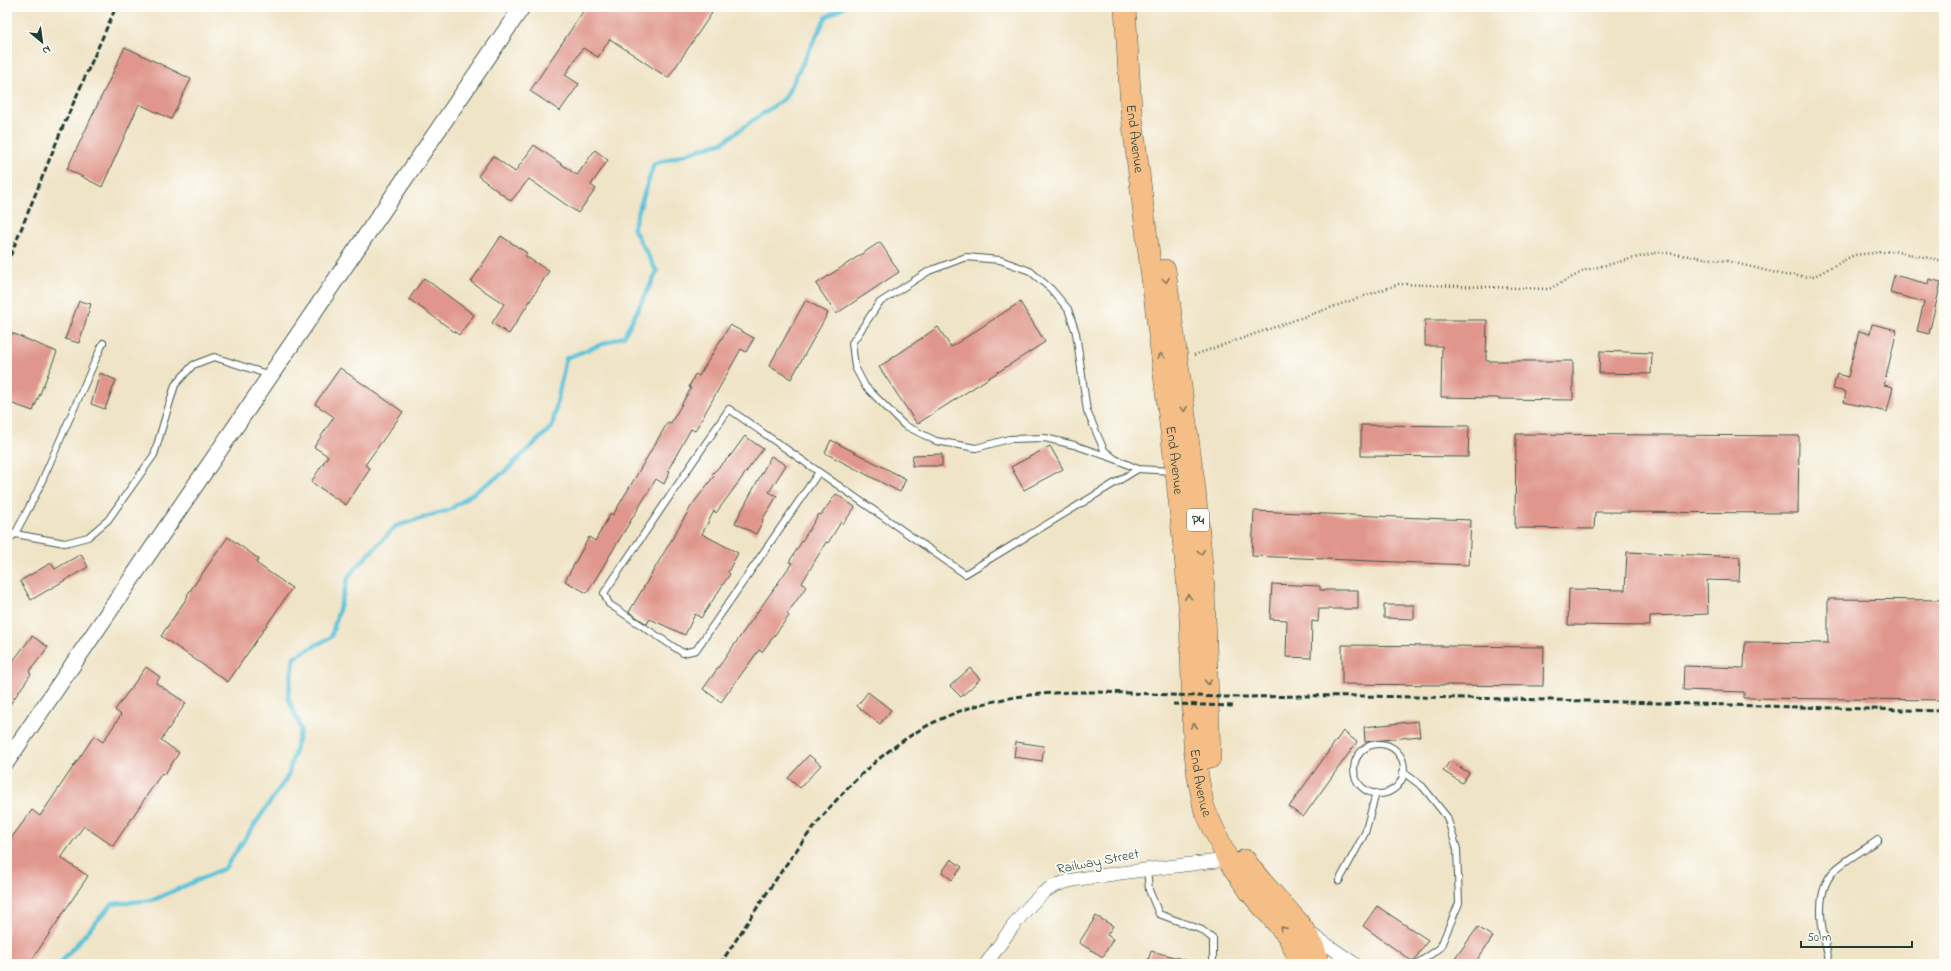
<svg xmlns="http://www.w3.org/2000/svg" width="1951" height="971" viewBox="0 0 1951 971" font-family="'Indie Flower',sans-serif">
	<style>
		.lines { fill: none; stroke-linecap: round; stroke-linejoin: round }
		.stream { stroke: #5cc3d9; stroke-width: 4.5 }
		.building { fill: #e0968c }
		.service-casing { stroke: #3e564a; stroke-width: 8 }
		.minor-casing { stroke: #3e564a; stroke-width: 14 }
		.tertiary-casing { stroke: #3e564a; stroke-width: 18 }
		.trunk-casing { stroke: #3e564a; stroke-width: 22 }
		.path { stroke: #3e564a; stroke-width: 2.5; stroke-dasharray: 1 3; stroke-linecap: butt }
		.service { stroke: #fff; stroke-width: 6 }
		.minor { stroke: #fff; stroke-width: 13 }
		.tertiary { stroke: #fff; stroke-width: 16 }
		.trunk { stroke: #f6be87; stroke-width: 21 }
		.rail { stroke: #1f3d34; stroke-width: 3; stroke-dasharray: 6 3; stroke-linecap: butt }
		.oneway { stroke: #807759 }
		.labels { text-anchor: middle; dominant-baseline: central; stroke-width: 3.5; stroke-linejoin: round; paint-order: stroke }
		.shield { fill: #fdfcf7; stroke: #62766e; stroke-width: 1 }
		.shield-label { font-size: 13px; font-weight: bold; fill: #1f3d34 }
		.street-label { font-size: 14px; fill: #1f3d34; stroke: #fdfcf7 }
	</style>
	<rect width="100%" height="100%" fill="#fdfcf7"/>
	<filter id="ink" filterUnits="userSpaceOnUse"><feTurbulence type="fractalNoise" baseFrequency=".025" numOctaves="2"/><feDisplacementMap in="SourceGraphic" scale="8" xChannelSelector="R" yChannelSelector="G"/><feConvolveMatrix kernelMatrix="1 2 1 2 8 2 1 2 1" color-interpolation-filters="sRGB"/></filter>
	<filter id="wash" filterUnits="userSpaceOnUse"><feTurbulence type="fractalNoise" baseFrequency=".012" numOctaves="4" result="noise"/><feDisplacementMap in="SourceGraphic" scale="16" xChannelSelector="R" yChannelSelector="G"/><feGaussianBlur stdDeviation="0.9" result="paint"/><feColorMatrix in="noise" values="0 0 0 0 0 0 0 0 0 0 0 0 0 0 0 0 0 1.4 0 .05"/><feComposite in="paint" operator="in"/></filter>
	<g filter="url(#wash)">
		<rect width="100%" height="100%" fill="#f0e4c7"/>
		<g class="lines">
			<polyline class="stream" points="59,964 112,904 153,900 225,868 288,776 301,729 288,697 294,657 331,637 349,575 396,526 449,510 503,473 552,427 566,358 624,336 657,272 633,228 654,164 723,142 785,98 826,17 843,7"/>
		</g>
		<g id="blocks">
			<g class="building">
				<polygon points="586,7 716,7 668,78 610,39 598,57 583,48 565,75 579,84 560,111 530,91"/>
				<polygon points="125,47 191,79 171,119 139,104 102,187 67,169"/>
				<polygon points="534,145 577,175 595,150 608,160 591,185 596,189 578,213 529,179 511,201 478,176 493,156 515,172"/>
				<polygon points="501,236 527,253 525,256 549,271 509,334 492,323 504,304 471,282"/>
				<polygon points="880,242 899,272 836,314 816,284"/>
				<polygon points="1894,275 1928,284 1929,279 1941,282 1929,334 1917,331 1924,302 1890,293"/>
				<polygon points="424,278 474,315 459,335 409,299"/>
				<polygon points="806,300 828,313 791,379 769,366"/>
				<polygon points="79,301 91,304 79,343 65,339"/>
				<polygon points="1020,302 1045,342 917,424 879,367 938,327 951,347"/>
				<polygon points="1425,320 1487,320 1486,361 1573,361 1573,400 1498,399 1498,398 1441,397 1442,346 1425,346"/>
				<polygon points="1872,324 1897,330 1884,385 1893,387 1887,412 1844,402 1846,392 1833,389 1837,374 1848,377 1859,331 1870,334"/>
				<polygon points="730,325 754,338 746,352 741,349 695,431 691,429 668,470 670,471 664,484 656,479 587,593 565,581 589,537 595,541 611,513 613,515 668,422 671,423 691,388 689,387 695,374 699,376"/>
				<polygon points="7,331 57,352 33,411 7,402"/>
				<polygon points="1600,351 1652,353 1651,374 1599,373"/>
				<polygon points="340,368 403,412 365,465 370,469 346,505 311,482 328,456 314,447 334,417 315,404"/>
				<polygon points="100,373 116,380 105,409 91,404"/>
				<polygon points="1361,425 1469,426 1468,457 1361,456"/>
				<polygon points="1516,434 1799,436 1798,513 1595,512 1594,529 1515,528"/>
				<polygon points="745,436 763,449 716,513 714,511 702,534 738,553 728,572 730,574 701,618 695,614 685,635 650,619 647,624 629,612 692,505 714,476 712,474 731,455"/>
				<polygon points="831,440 906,479 900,492 825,453"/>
				<polygon points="1050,446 1063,469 1024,490 1011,467"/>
				<polygon points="942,454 942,466 912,466 913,455"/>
				<polygon points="771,456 786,465 769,492 777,496 762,520 763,521 756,534 735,523"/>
				<polygon points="836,494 855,507 843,524 841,522 828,543 826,542 802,583 806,587 787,614 789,616 762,652 759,650 721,702 703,689 792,563 789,562 819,514 821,515"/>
				<polygon points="1254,511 1471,520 1469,565 1252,556"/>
				<polygon points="228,537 259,559 256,563 292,588 228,682 161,636 188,596 187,595"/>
				<polygon points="1627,552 1740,557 1739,581 1707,580 1708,614 1650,616 1650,626 1568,625 1569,589 1625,590"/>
				<polygon points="81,554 88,567 31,600 20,581 51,563 55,569"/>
				<polygon points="1272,584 1320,586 1320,590 1358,590 1358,609 1319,609 1318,622 1312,621 1311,658 1286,657 1287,620 1270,619"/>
				<polygon points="1828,599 1944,600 1944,700 1744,698 1744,692 1683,690 1684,666 1744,668 1745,642 1828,643"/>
				<polygon points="1384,605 1414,605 1414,619 1384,618"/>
				<polygon points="32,636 48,647 29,672 31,674 7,709 7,657 13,661"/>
				<polygon points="1342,645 1544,647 1543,686 1342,684"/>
				<polygon points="146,667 160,677 156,683 186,703 161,740 179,753 164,775 162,773 113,846 84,826 61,858 88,876 29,964 17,964 7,957 7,844 32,810 40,816 94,736 103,742 121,715 115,710"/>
				<polygon points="970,668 980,679 961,697 950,686"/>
				<polygon points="868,692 891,710 880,724 857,706"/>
				<polygon points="1418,721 1420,736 1365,742 1364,727"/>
				<polygon points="1343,731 1357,742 1303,817 1289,807"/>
				<polygon points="1016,742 1044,746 1042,761 1014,757"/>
				<polygon points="809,755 821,765 800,788 788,778"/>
				<polygon points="1450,761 1469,773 1462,783 1443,771"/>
				<polygon points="951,859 962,867 952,880 942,872"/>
				<polygon points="1377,906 1428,940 1413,962 1363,926"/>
				<polygon points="1096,916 1113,926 1107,935 1113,939 1103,957 1079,943"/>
				<polygon points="1478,927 1493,937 1474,964 1451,964"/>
				<polygon points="1151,951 1186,960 1185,964 1147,964"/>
			</g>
		</g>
	</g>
	<g filter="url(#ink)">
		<use href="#blocks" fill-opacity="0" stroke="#3e564a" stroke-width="1"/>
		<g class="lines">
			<g class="service-casing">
				<g id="service">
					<polyline points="1115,459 1074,445 1045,438 1009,439 976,448 936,441 904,425 865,386 855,367 852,343 879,303 929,271 966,257 1000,260 1030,271 1051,289 1068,309 1076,333 1087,411 1104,450 1115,459 1138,469 1172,471"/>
					<polyline points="819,472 696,650 683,653 609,604 604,593 729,409 965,574 1138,469"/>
					<polyline points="15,534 65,543 88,537 108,520 154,455 175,385 193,365 214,357 270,375"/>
					<polyline points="7,541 15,534 37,492 103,343"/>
					<circle cx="1379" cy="769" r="25"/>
					<polyline points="1403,772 1423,787 1447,817 1457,849 1459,903 1440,948 1417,964"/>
					<polyline points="1147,869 1149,890 1159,914 1202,930 1213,939 1213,964"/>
					<polyline points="1339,881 1365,833 1376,793"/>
					<path d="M1830,964C1823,936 1812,895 1834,871C1844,861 1865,849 1878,840"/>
				</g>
			</g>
			<g class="minor-casing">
				<g id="minor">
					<polyline points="1307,931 1355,964"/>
					<path d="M986,964C1004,939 1020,913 1043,893C1062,878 1090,878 1113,874C1151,869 1189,864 1228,860"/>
				</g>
			</g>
			<g class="tertiary-casing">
				<polyline id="tertiary" points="7,761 522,7"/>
			</g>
			<g class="trunk-casing">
				<g id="trunk">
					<path id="s1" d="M1125,7L1131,109L1176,472L1186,567L1190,618L1194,746L1198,777L1204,808L1228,860L1250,892L1288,936L1297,955L1299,964"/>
					<polyline points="1165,270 1195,489 1204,588 1210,758"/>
					<path d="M1245,860C1264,890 1299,915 1313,946C1316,952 1317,958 1319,964"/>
				</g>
			</g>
			<polyline class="path" points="1194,355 1399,284 1549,289 1586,270 1659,252 1727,261 1784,275 1813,277 1854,255 1893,251 1944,261"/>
			<use href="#service" class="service"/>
			<use href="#minor" class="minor"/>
			<use href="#tertiary" class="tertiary"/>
			<use href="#trunk" class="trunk"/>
			<g class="rail">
				<polyline points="7,264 61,131 116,7"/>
				<polyline points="1173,704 1233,706"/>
				<path d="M720,964C779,877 831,780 925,727C1021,674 1132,697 1236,697C1277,697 1317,695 1358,696C1553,699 1749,706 1944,711"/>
			</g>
		</g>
		<defs><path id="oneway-chevron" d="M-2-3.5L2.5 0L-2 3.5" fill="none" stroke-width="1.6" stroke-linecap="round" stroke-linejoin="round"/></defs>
		<g class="oneway">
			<use href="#oneway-chevron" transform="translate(1166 280) rotate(82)"/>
			<use href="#oneway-chevron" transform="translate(1161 356) rotate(-97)"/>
			<use href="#oneway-chevron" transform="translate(1184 409) rotate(82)"/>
			<use href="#oneway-chevron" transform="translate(1201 552) rotate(84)"/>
			<use href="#oneway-chevron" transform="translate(1188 597) rotate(-95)"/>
			<use href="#oneway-chevron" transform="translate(1208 682) rotate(88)"/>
			<use href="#oneway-chevron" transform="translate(1194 726) rotate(-91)"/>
			<use href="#oneway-chevron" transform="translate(1283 929) rotate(-129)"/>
		</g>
	</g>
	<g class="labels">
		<rect class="shield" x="1187" y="509" width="22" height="22" rx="3"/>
		<g class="shield-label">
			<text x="1198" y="520">P4</text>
		</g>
		<g class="street-label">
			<text stroke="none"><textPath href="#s1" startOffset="132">End Avenue</textPath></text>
			<text stroke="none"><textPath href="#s1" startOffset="456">End Avenue</textPath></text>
			<text stroke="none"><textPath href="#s1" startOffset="780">End Avenue</textPath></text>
			<text transform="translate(1098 862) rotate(-11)">Railway Street</text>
		</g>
	</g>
	<rect width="1951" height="971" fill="none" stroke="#fdfcf7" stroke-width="24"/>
	<g transform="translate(42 42) rotate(151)" stroke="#fdfcf7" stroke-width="3" paint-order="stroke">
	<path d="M0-3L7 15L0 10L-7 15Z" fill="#1f3d34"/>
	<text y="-6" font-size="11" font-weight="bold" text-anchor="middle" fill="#1f3d34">N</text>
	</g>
	<path d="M1801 941v6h111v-6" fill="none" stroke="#1f3d34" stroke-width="2"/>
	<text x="1807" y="941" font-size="12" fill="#1f3d34" stroke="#fdfcf7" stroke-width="3" paint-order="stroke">50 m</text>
</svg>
